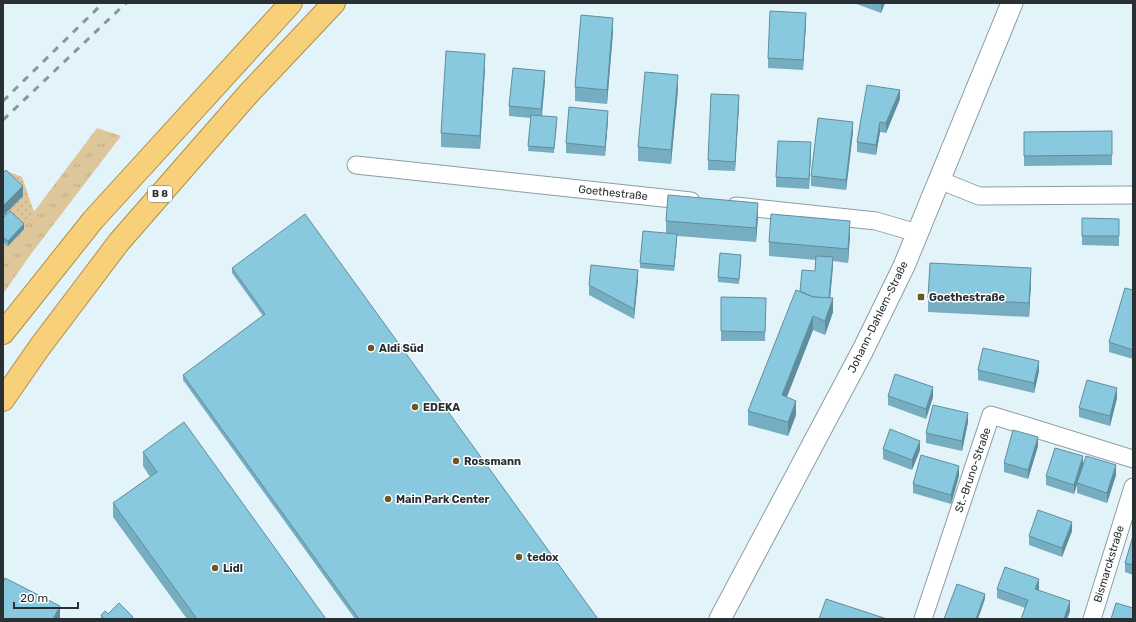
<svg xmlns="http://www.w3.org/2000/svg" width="1136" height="622" viewBox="0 0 1136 622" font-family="Rubik,sans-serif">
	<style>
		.grass { fill: url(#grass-tufts) }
		.garden { fill: url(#garden-dots) }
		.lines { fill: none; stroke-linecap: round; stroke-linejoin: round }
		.minor-casing { stroke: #8c9da3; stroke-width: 19 }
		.tertiary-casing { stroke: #8c9da3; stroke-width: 23 }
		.trunk-casing { stroke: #ae904b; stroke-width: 24 }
		.minor { stroke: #fff; stroke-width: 17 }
		.tertiary { stroke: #fff; stroke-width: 21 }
		.trunk { stroke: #f8d07a; stroke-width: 22 }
		.rail { stroke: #89969a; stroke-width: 3; stroke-dasharray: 7 7; stroke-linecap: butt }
		.wall { fill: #76adc0 }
		.shaded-wall { fill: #608d9c }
		.building { fill: #89c9df; stroke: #608d9c }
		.poi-dot { fill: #6d5626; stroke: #fff; stroke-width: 1.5 }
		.labels { text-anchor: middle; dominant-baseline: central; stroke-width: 3; stroke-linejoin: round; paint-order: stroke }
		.shield { fill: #fff; stroke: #696e70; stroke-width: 1 }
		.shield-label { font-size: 10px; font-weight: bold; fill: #293033 }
		.street-label { font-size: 11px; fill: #293033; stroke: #fff }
		.poi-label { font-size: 11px; font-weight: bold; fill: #293033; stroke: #fff; text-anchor: start }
	</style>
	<defs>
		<pattern id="grass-tufts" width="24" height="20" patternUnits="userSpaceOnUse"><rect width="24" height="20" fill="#ddc69a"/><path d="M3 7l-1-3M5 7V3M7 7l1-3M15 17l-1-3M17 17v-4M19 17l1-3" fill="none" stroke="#beaa85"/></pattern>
		<pattern id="garden-dots" width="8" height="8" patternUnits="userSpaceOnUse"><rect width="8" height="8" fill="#ddc69a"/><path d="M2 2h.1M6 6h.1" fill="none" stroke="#beaa85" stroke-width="1.8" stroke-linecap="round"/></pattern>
	</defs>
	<rect width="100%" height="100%" fill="#e2f4fa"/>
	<polygon class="grass" points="97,128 121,136 31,254 3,294 3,253"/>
	<polygon class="garden" points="3,170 22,177 34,212 3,253"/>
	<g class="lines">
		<g class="minor-casing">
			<g id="minor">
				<polyline points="356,165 691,201"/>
				<polyline points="939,180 979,196 1133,195"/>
				<polyline points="736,206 876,221 917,233"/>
				<polyline points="923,619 991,415 1133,459"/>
				<polyline points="1092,619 1133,487"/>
			</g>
		</g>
		<g class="tertiary-casing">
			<polyline id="tertiary" points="720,619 863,350 904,266 1012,3"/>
		</g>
		<g class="trunk-casing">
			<g id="trunk">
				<polyline points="3,333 93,220 291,3"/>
				<polyline points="3,400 39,348 119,242 250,92 334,3"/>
			</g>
		</g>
		<use href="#minor" class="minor"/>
		<use href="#tertiary" class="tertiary"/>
		<use href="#trunk" class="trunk"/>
		<g class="rail">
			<polyline points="3,101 103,3"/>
			<polyline points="3,120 126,3"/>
		</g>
	</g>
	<g class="wall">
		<polygon points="854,3 885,3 881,13"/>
		<polygon points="806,22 803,70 768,68 768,58"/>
		<polygon points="613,32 607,104 575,101 575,87"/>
		<polygon points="485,68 480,149 441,147 441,133"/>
		<polygon points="545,80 542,116 557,122 554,153 528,151 531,118 509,116 509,106"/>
		<polygon points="678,89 671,164 638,161 638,147"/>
		<polygon points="900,99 886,133 880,132 876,155 857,152 857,142"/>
		<polygon points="739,105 735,171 708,170 708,160"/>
		<polygon points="608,120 605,156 566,153 566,143"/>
		<polygon points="1112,131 1112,165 1024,166 1024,132"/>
		<polygon points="853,132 846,190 811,186 811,176"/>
		<polygon points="811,152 809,189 776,187 776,177"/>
		<polygon points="3,173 23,196 4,215 3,214"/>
		<polygon points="758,217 756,242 677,236 674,271 640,268 640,263 666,233 666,221"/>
		<polygon points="3,218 24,229 8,246 3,242"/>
		<polygon points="1082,218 1119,219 1119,246 1082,245"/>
		<polygon points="850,235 848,263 833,261 830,298 833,312 825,335 813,330 787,397 796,415 788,436 748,425 748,411 800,291 815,271 816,260 769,256 769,242"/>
		<polygon points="741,260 739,284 718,282 718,277"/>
		<polygon points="232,268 598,619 355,619 183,380 183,375 263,316 232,273"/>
		<polygon points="638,279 634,319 589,295 589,285"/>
		<polygon points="1031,282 1029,317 928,312 928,298"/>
		<polygon points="1133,290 1133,359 1109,352 1109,342"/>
		<polygon points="721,297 766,298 765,341 721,341"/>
		<polygon points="978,370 1039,371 1034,393 978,380"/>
		<polygon points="888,396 933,397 926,419 888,405"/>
		<polygon points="1117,398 1110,426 1079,417 1079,408"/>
		<polygon points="968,422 962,451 926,443 926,433"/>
		<polygon points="1038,446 1028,479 1004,472 1004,463"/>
		<polygon points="883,449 920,450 912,470 883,459"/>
		<polygon points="143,452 326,619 187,619 113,517 113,503 150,477 143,466"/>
		<polygon points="1083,464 1116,475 1107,503 1077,493 1077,484 1074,494 1046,485 1046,476"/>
		<polygon points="959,476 951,504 913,493 913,484"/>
		<polygon points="1072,531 1062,557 1029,545 1029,536"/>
		<polygon points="1133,536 1133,575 1125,572 1125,563"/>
		<polygon points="997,589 1039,589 1039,590 1070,611 1067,619 1021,619 1025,608 997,598"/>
		<polygon points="108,614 133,619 101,619 101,615"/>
	</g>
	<g class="shaded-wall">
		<polygon points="881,3 885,3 881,13"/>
		<polygon points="806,13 806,22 803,70 803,60"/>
		<polygon points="613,18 613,32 607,104 607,90"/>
		<polygon points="485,54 485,68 480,149 480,136"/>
		<polygon points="545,71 545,80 541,119 541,109"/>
		<polygon points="678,75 678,89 671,164 671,150"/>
		<polygon points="900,90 900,99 886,133 886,123"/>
		<polygon points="739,95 739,105 735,171 735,162"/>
		<polygon points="608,111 608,120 605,156 605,147"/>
		<polygon points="853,122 853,132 846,190 846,180"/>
		<polygon points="880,122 880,132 876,155 876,145"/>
		<polygon points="811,142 811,152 809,189 809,179"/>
		<polygon points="23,186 23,196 4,215 4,205"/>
		<polygon points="758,203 758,217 756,242 756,228"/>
		<polygon points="850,221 850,235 848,263 848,249"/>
		<polygon points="24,224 24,229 8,246 8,241"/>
		<polygon points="677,234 677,239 674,271 674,266"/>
		<polygon points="833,257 833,267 829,310 833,298 833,312 825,335 825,321 829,302"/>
		<polygon points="1031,268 1031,282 1029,317 1029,303"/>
		<polygon points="638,270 638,279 634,319 634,309"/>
		<polygon points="813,316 813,330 782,409 782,395"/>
		<polygon points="1039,361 1039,371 1034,393 1034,383"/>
		<polygon points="933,387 933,397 926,419 926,409"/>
		<polygon points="1117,388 1117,398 1110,426 1110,416"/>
		<polygon points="796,401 796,415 788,436 788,422"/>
		<polygon points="968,413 968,422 962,451 962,441"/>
		<polygon points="1038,437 1038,446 1028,479 1028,470"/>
		<polygon points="920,441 920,450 912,470 912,460"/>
		<polygon points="1083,456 1083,466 1074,494 1074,485"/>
		<polygon points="1116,465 1116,475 1107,503 1107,493"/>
		<polygon points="959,466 959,476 951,504 951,495"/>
		<polygon points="1072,522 1072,531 1062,557 1062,548"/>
		<polygon points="1039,579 1039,589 1035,599 1035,589"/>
		<polygon points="985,594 985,599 978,619 976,619"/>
		<polygon points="1070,601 1070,611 1067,619 1064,619"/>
		<polygon points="60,606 60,619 53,619"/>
	</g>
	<g class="building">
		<polygon points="770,11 806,13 803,60 768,58"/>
		<polygon points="581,15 613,18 607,90 575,87"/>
		<polygon points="446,51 485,54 480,136 441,133"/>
		<polygon points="513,68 545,71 541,109 509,106"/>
		<polygon points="645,72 678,75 671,150 638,147"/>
		<polygon points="867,85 900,90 886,123 880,122 876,145 857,142"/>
		<polygon points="711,94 739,95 735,162 708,160"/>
		<polygon points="569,107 608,111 605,147 566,143"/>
		<polygon points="531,115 557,117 554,148 528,146"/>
		<polygon points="818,118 853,122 846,180 811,176"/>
		<polygon points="1112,131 1112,155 1024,156 1024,132"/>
		<polygon points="778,141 811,142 809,179 776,177"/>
		<polygon points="6,170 23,186 4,205 3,204 3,173"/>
		<polygon points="668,195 758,203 756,228 666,221"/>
		<polygon points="10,211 24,224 8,241 3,237 3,218"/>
		<polygon points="305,214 598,619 359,619 183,375 265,314 232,268"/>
		<polygon points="771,214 850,221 848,249 769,242"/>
		<polygon points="1082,218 1119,219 1119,236 1082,236"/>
		<polygon points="643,231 677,234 674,266 640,263"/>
		<polygon points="720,253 741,255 739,279 718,277"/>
		<polygon points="816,256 833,257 829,298 813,297 800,291 802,270 815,271"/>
		<polygon points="930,263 1031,268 1029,303 928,298"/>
		<polygon points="591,265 638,270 634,309 589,285"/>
		<polygon points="1125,288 1133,290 1133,350 1109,342"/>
		<polygon points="796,290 813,297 833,298 825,321 813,316 782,395 796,401 788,422 748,411"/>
		<polygon points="721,297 766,298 765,332 721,331"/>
		<polygon points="983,348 1039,361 1034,383 978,370"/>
		<polygon points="895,374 933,387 926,409 888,396"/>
		<polygon points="1087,380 1117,388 1110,416 1079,408"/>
		<polygon points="933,405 968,413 962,441 926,433"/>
		<polygon points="184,422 326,619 197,619 113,503 157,472 143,452"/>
		<polygon points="890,429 920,441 912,460 883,449"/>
		<polygon points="1013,430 1038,437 1028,470 1004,463"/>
		<polygon points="1055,448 1083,456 1074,485 1046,476"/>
		<polygon points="921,455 959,466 951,495 913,484"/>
		<polygon points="1086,456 1116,465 1107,493 1077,483"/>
		<polygon points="1038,510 1072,522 1062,548 1029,536"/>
		<polygon points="1133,536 1133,565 1125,563"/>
		<polygon points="1005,567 1039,579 1035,589 1070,601 1064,619 1021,619 1028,600 997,589"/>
		<polygon points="5,578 60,606 53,619 3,619 3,583"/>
		<polygon points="957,584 985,594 976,619 944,619"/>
		<polygon points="826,599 887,619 819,619"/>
		<polygon points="119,603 133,617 130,619 104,619 101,615 105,611 108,614"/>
		<polygon points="1116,603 1133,608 1133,619 1111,619"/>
	</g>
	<g class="poi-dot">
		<rect x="917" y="293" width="8" height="8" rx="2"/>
		<circle cx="371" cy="348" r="4"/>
		<circle cx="415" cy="407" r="4"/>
		<circle cx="456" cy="461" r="4"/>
		<circle cx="388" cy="499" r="4"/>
		<circle cx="519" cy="557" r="4"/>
		<circle cx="215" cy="568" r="4"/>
	</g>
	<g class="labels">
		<rect class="shield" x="148" y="186" width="24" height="16" rx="3"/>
		<g class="shield-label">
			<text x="160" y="194">B 8</text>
		</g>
		<g class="street-label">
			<text transform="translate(613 193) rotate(6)">Goethestraße</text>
			<text transform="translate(878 317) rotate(-64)">Johann-Dahlem-Straße</text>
			<text transform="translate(973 470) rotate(-71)">St.-Bruno-Straße</text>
			<text transform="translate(1109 564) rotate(-73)">Bismarckstraße</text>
		</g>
		<g class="poi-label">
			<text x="929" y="297">Goethestraße</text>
			<text x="379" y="348">Aldi Süd</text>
			<text x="423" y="407">EDEKA</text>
			<text x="464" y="461">Rossmann</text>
			<text x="396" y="499">Main Park Center</text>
			<text x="527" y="557">tedox</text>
			<text x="223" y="568">Lidl</text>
		</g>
	</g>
	<rect width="1136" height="622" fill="none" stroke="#293033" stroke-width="8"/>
	<path d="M14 602v6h64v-6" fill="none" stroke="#293033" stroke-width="2"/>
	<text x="20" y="602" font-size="12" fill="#293033" stroke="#ffffff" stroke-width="3" paint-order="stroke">20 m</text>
</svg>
